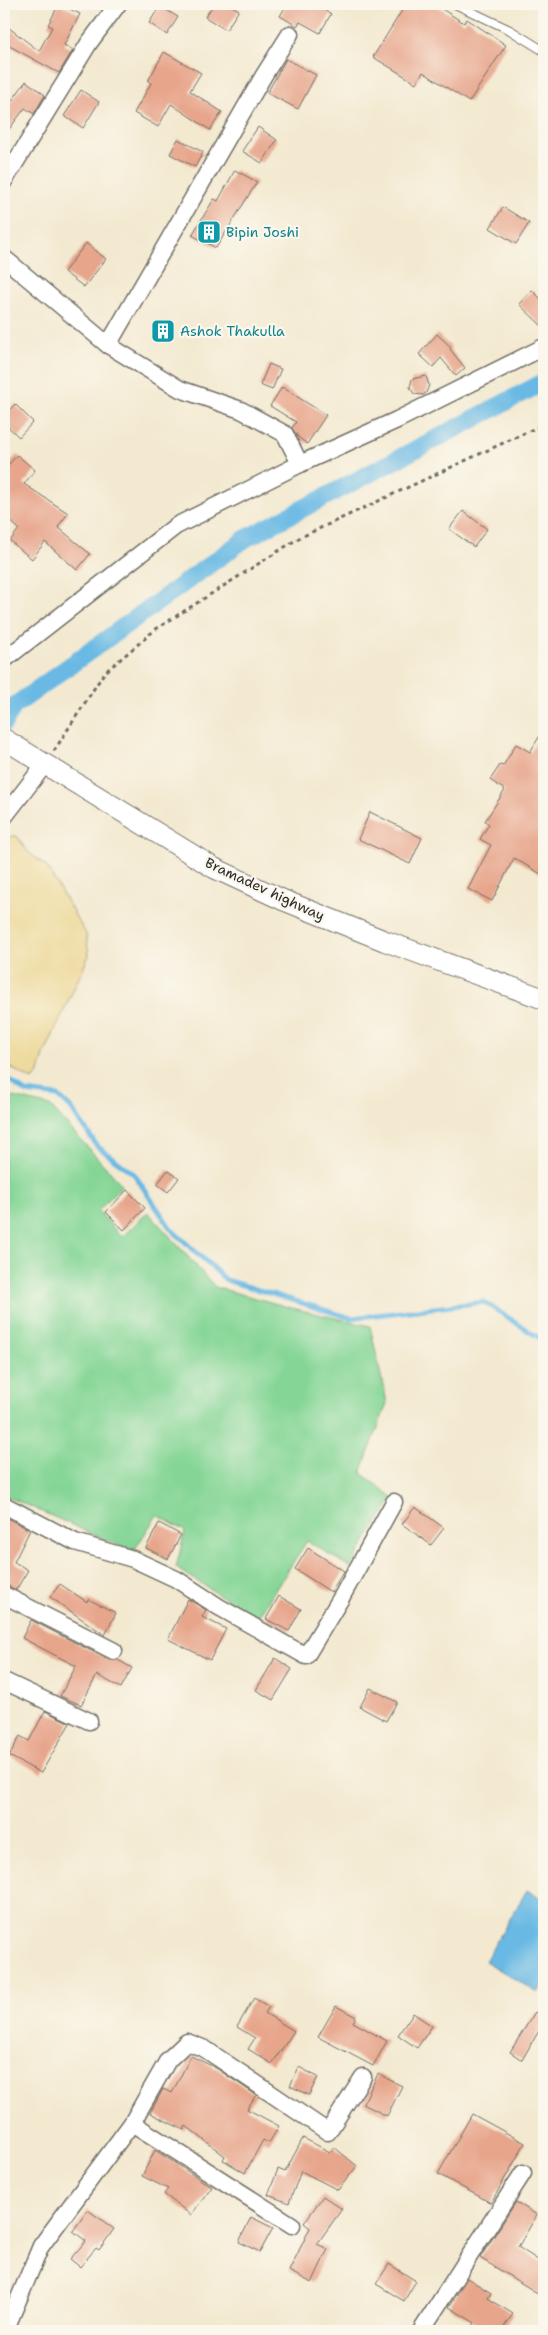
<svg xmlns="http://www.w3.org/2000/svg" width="548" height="2335" viewBox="0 0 548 2335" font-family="'Shantell Sans',sans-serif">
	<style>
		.green { fill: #85d696; stroke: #588060 }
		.sand { fill: #eeda9e; stroke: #8c8264 }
		.water { fill: #69b9e4; stroke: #4a7288 }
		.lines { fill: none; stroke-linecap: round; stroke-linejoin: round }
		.stream { stroke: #69b9e4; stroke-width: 5 }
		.canal { stroke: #69b9e4; stroke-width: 18 }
		.building { fill: #e7a58b }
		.service-casing { stroke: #716e65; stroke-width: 10 }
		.minor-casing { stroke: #716e65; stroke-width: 19 }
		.tertiary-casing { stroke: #716e65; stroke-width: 22 }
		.path { stroke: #716e65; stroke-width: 3; stroke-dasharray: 4 4; stroke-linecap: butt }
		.service { stroke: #fff; stroke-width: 8 }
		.minor { stroke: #fff; stroke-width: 16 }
		.tertiary { stroke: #fff; stroke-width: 20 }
		.labels { text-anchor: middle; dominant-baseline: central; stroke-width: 4.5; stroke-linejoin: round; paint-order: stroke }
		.culture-label { font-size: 14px; fill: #0d838f; stroke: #fbf7ec; text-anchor: start }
		.street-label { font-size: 14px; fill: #2b2b2b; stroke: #fbf7ec }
	</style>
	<rect width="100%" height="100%" fill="#fbf7ec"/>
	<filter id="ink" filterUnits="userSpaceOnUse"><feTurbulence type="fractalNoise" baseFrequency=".02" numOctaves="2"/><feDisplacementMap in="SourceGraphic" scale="10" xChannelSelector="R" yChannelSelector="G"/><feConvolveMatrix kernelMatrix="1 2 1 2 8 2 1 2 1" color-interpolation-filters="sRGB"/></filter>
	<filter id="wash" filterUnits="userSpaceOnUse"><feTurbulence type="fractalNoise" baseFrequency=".0096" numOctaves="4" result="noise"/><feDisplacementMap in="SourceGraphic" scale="20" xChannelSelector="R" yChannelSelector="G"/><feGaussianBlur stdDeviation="1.12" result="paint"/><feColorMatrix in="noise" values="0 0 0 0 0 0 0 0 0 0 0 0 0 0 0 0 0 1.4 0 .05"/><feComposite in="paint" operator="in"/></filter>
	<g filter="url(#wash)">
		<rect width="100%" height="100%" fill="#f3e9d0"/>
		<polygon class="green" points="4,1090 6,1095 50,1106 122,1185 98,1211 122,1237 148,1212 215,1287 292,1308 370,1326 387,1403 361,1473 393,1498 350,1567 307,1541 257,1618 176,1568 185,1531 157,1515 133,1552 4,1495"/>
		<polygon class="sand" points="17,836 28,852 46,866 86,934 89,955 44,1055 38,1075 32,1080 6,1065 4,1057 4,837"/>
		<polygon class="water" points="527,1890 544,1901 544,1982 538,1993 485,1961"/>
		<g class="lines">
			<polyline class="stream" points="4,1076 25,1092 58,1096 71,1108 97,1146 134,1174 171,1229 226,1280 351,1318 484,1302 544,1341"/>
			<polyline class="canal" points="4,723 14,706 245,539 544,382"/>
		</g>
		<g id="blocks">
			<g class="building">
				<polygon points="59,4 80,14 64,45 73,50 59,73 4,43 4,24 39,51 52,27 48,25"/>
				<polygon points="214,4 229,4 239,10 226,30 205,17"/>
				<polygon points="287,4 313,4 331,14 320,33 300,22 297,26 280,16"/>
				<polygon points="406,4 434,4 464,23 467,19 506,45 469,102 423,72 416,83 373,57"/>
				<polygon points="160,6 178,17 167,35 149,23"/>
				<polygon points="164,52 201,73 190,91 222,112 210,130 171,104 158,127 134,113 151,83 148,81"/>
				<polygon points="286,59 316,75 298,109 267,93"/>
				<polygon points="26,81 45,95 34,114 25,108 4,136 4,112"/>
				<polygon points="81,90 99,102 83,128 64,116"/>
				<polygon points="258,127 277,140 262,163 242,151"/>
				<polygon points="178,139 203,152 195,167 170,154"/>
				<polygon points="235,170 257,182 216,248 192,235 214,199 218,201"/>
				<polygon points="503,207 529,223 516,244 490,228"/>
				<polygon points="86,243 106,259 84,287 64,272"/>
				<polygon points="532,290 544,302 544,328 519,304"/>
				<polygon points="437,334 451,347 450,349 465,368 456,376 441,358 433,367 419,354"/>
				<polygon points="269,364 281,369 272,390 260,385"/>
				<polygon points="426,376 429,385 426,393 423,395 414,394 410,387 412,379"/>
				<polygon points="282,387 326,415 307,444 298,437 292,428 296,422 270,406"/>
				<polygon points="15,404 33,422 19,437 4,423 4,416"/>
				<polygon points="17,455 35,470 24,484 68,513 58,527 90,554 77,570 45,542 32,559 10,541 19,529 4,515 4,470"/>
				<polygon points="463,511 487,529 474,547 449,529"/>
				<polygon points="544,729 544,876 514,858 492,901 468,889 491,845 480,839 489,824 485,821 505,790 490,780 500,765 503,766 516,744 530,752"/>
				<polygon points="370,812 422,838 410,864 358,839"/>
				<polygon points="168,1170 179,1178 168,1192 157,1184"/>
				<polygon points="127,1190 145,1208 124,1230 106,1212"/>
				<polygon points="415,1507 444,1528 431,1545 402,1524"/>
				<polygon points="7,1518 30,1530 14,1562 28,1570 16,1590 4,1584 4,1525"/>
				<polygon points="159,1523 181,1535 168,1559 146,1548"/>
				<polygon points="308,1548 344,1571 331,1592 295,1569"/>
				<polygon points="60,1584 87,1602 88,1599 116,1613 105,1635 50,1597"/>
				<polygon points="279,1596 301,1609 289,1631 266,1619"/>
				<polygon points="188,1599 206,1610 202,1617 226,1629 210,1660 168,1639"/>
				<polygon points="31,1620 109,1660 118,1660 132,1668 121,1688 97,1675 81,1705 60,1696 76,1666 22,1638"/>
				<polygon points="275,1658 292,1669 273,1700 256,1690"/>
				<polygon points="370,1688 397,1702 386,1721 360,1707"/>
				<polygon points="45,1711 70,1723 41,1773 9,1756 20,1736 29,1741"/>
				<polygon points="254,1998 269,2007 265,2013 294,2031 272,2064 248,2049 255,2038 237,2027"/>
				<polygon points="336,2006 356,2017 353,2022 387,2041 373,2066 318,2037"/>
				<polygon points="535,2012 544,2017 544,2022 522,2060 510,2052"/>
				<polygon points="413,2013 432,2026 417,2048 398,2035"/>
				<polygon points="191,2056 216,2068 256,2095 247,2109 279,2126 269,2143 263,2140 245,2173 223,2160 225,2156 186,2126 184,2130 150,2113 163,2089 172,2093"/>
				<polygon points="299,2067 318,2077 309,2095 290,2086"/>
				<polygon points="378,2074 402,2086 387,2116 363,2104"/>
				<polygon points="472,2114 525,2143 491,2203 438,2174"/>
				<polygon points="303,2138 330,2152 334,2147 357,2166 338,2190 301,2171 289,2203 268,2195 278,2169 285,2172"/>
				<polygon points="155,2150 212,2187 191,2215 164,2194 168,2189 142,2176"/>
				<polygon points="323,2196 342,2209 317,2244 328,2249 312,2283 289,2271 310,2228 304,2223"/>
				<polygon points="516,2202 537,2215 518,2247 544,2264 544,2297 480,2258"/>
				<polygon points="88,2210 114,2229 99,2250 96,2248 80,2267 70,2259 86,2241 73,2231"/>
				<polygon points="251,2217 273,2228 260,2252 239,2242"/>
				<polygon points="389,2264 416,2281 404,2301 376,2284"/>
				<polygon points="467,2278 491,2293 488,2298 513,2314 501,2331 470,2331 475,2323 449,2307"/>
			</g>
		</g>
	</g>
	<g filter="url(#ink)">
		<use href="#blocks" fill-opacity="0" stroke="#716e65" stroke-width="1"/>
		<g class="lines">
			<g class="service-casing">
				<polyline id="service" points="455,4 510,30 544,51"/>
			</g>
			<g class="minor-casing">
				<g id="minor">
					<polyline points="4,181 89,43 118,4"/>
					<polyline points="4,258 108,345 180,389 241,410 285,434 300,464"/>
					<polyline points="108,345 264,75 290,34"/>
					<polyline points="4,660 176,526 300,464 397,420 544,347"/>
					<polyline points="4,817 45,764"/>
					<polyline points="4,1505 75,1542 133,1559 176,1579 219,1607 306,1656 341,1598 394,1502"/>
					<polyline points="4,1595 114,1651"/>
					<polyline points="4,1681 89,1721"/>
					<polyline points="132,2123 292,2225"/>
					<polyline points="5,2331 41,2246 132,2123 168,2060 187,2042 205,2049 328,2132 363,2077"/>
					<polyline points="421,2331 523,2173"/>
				</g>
			</g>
			<g class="tertiary-casing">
				<polyline id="tertiary" points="4,739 214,868 283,900 385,941 544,999"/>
			</g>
			<polyline class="path" points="54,751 104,673 156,629 299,538 544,424"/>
			<use href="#service" class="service"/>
			<use href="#minor" class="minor"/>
			<use href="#tertiary" class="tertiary"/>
		</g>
	</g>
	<defs>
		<g id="building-square" transform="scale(1.25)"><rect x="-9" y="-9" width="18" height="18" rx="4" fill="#0f9aa8" stroke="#fbf7ec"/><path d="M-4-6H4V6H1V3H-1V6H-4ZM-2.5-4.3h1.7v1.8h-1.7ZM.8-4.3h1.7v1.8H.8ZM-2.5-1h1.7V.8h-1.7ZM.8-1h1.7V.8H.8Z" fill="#fff"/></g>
	</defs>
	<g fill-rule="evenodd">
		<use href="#building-square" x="209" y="232"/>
		<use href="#building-square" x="163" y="331"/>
	</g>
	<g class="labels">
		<g class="culture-label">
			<text x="226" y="232">Bipin Joshi</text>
			<text x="180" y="331">Ashok Thakulla</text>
		</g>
		<g class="street-label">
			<text transform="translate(265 889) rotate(25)">Bramadev highway</text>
		</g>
	</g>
	<rect width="548" height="2335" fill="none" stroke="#fbf7ec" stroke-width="20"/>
</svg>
